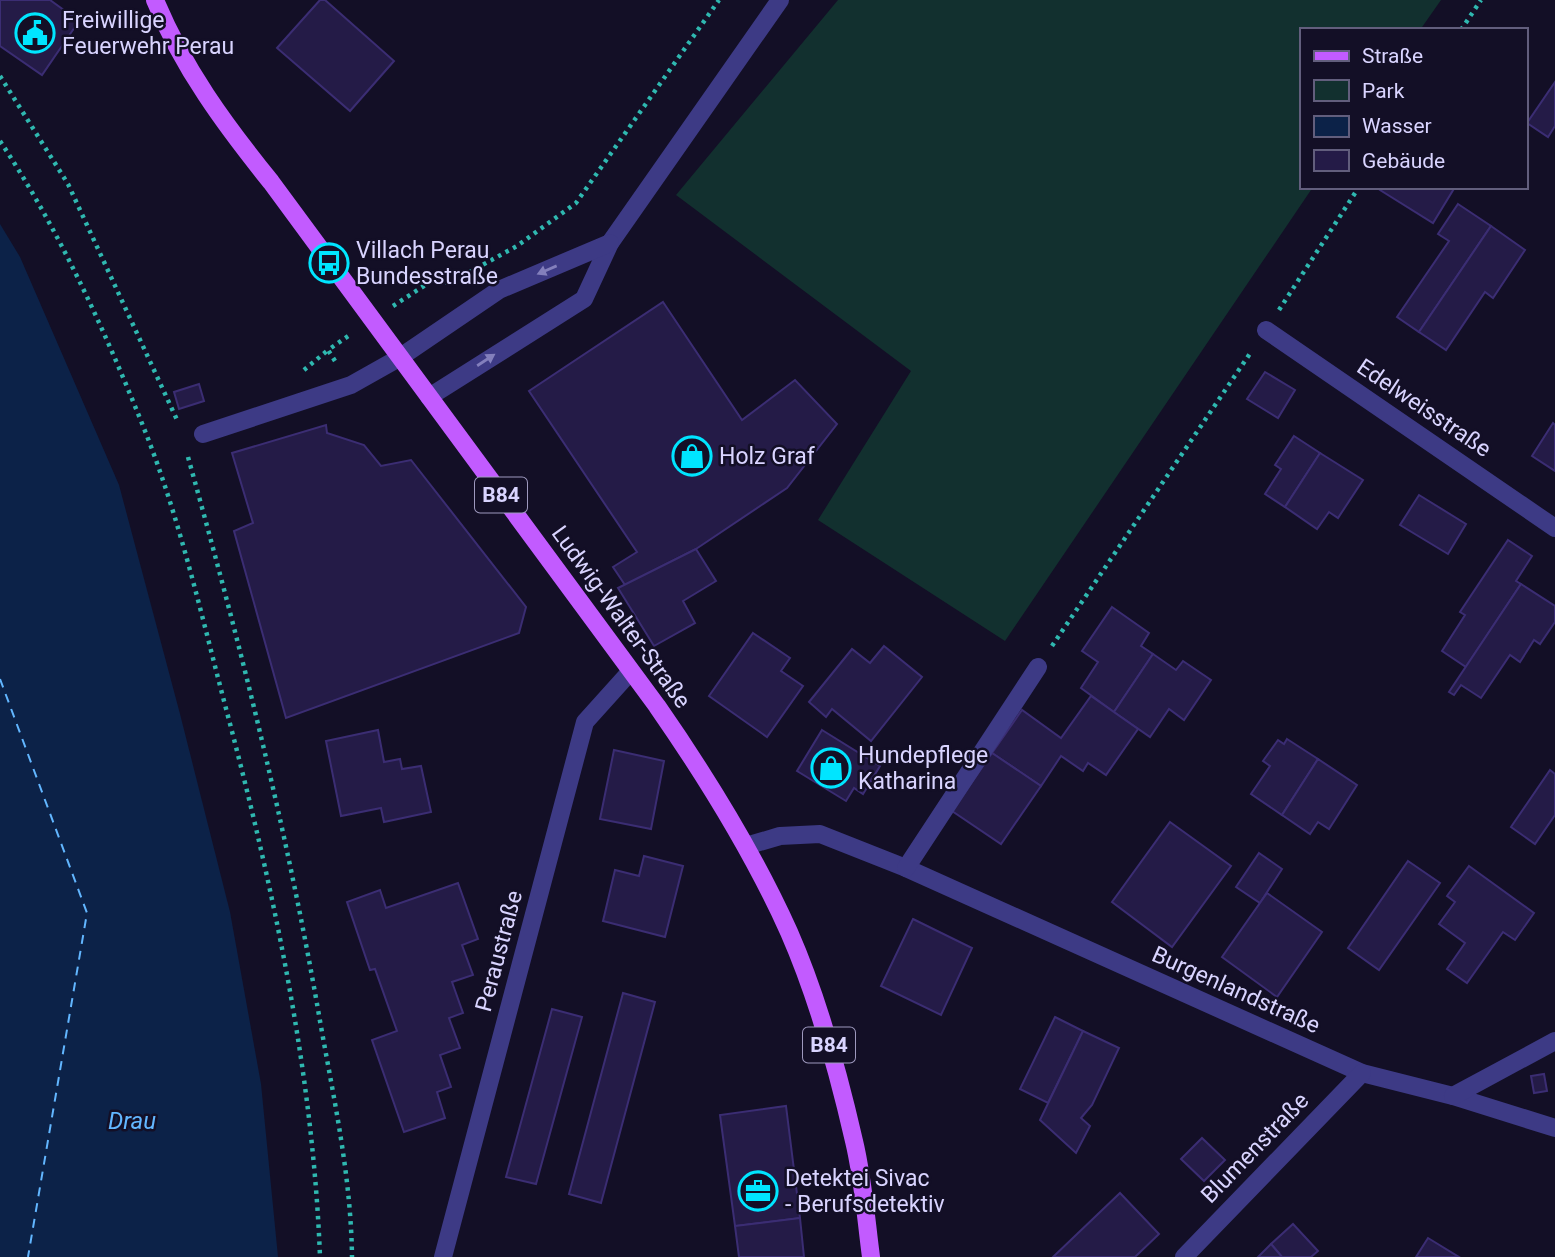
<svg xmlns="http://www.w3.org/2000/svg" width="1555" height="1257" viewBox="0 0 1555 1257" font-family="Roboto,sans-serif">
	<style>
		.green { fill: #12302f }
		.water { fill: #0c2248 }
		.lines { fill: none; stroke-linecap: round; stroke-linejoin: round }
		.ferry { stroke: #62b6ff; stroke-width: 2; stroke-dasharray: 9 7; stroke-linecap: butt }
		.building { fill: #241b47; stroke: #3b2d73; stroke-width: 2 }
		.path { stroke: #2fb8b0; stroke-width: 4.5; stroke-dasharray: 3.5 5; stroke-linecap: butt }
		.minor { stroke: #3d3a85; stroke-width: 18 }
		.major { stroke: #c25bff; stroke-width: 18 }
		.oneway { fill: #837fbc }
		.labels { text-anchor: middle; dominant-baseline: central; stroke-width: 5; stroke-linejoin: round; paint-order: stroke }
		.shield { fill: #130f26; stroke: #9e99be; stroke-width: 2 }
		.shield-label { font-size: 21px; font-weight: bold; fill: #d9d4ff }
		.poi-label { font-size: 23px; fill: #d9d4ff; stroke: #130f26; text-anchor: start }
		.street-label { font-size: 23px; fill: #d9d4ff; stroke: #130f26 }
		.water-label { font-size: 24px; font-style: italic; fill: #62b6ff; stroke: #130f26 }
	</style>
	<rect width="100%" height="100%" fill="#130f26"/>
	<polygon class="green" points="838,0 1441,0 1420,30 1301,30 1301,187 1313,187 1005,641 818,520 911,371 676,195"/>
	<polygon class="water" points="0,224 20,257 119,485 180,714 230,912 261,1084 278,1257 0,1257"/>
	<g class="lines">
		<polyline class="ferry" points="0,679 87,913 28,1257"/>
	</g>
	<g class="building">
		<polygon points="0,0 50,0 79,21 42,75 0,46"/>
		<polygon points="320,0 325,0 394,61 350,111 277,48"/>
		<polygon points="1555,82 1555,126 1548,137 1527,123"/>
		<polygon points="1382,187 1455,187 1433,223 1380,190"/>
		<polygon points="1458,204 1491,226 1419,332 1397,317 1449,241 1438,234"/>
		<polygon points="1491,226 1525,250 1493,298 1485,292 1446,350 1419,332"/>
		<polygon points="663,302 742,420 795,380 837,424 787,488 696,549 625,585 613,567 637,552 529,391"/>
		<polygon points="1265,372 1295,390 1278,418 1247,399"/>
		<polygon points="199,384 204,401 179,409 174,392"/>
		<polygon points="1553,423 1555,425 1555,471 1532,456"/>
		<polygon points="326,425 327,433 364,445 381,466 411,460 526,607 519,633 286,718 234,531 253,523 232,453"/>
		<polygon points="1294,436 1320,453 1285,507 1265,494 1281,469 1275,465"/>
		<polygon points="1320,453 1363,480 1338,518 1329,512 1317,529 1285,507"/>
		<polygon points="1419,495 1466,524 1448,554 1400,525"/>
		<polygon points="1508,540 1532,556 1516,581 1521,584 1466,667 1442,651 1465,615 1460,612"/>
		<polygon points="696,549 716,581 683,601 695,623 654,646 618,588"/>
		<polygon points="1521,584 1555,606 1555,622 1540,644 1534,640 1520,662 1510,655 1481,698 1461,685 1454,695 1449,692"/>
		<polygon points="1112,607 1149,633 1141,646 1153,654 1114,712 1081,688 1098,662 1082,651"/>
		<polygon points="753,633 790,658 781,671 803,686 767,737 709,696"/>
		<polygon points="884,646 922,677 871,741 832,709 826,717 809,702 852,649 870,663"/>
		<polygon points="1153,654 1176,670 1183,661 1211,680 1184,720 1169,709 1150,737 1114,712"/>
		<polygon points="1091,696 1138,729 1106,775 1088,763 1083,771 1061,756 1041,786 992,753 1022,710 1061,738"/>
		<polygon points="378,730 384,762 400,759 402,769 421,766 431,812 384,822 381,808 341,816 326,741"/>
		<polygon points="822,730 880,766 863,794 854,788 846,801 797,771"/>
		<polygon points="1287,739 1318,759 1282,815 1251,794 1270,766 1263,761 1278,740 1284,744"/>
		<polygon points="614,750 664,761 651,829 600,819"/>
		<polygon points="992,753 1041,786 1001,844 952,811"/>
		<polygon points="1318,759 1357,785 1329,829 1318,822 1310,834 1282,815"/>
		<polygon points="1550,770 1555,774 1555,815 1535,844 1511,827"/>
		<polygon points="1170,822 1231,866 1172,947 1112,902"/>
		<polygon points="1259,853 1282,869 1260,903 1236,887"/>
		<polygon points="644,856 683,866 665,937 603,921 615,870 639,876"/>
		<polygon points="1408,861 1440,883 1379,970 1348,948"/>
		<polygon points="1469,866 1534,913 1515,940 1503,932 1467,983 1447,969 1465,943 1439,924 1455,902 1447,896"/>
		<polygon points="458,883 478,939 462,945 473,975 452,982 463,1013 449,1018 460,1048 440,1055 451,1087 437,1092 445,1118 404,1132 372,1040 397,1031 375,969 370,970 347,902 380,890 386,908"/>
		<polygon points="1267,893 1322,932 1277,997 1222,957"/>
		<polygon points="913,919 972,948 941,1015 881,986"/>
		<polygon points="623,993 655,1002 601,1203 569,1194"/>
		<polygon points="552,1009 582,1017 536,1184 506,1177"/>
		<polygon points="1055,1017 1083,1031 1048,1103 1020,1089"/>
		<polygon points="1083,1031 1119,1048 1092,1105 1081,1118 1090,1126 1076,1153 1040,1120"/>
		<polygon points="1544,1074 1547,1091 1534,1093 1531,1076"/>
		<polygon points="786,1106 800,1218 735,1226 720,1115"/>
		<polygon points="1202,1138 1225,1160 1204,1181 1181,1159"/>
		<polygon points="1120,1193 1159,1234 1135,1257 1053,1257"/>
		<polygon points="800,1218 804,1257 739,1257 735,1226"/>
		<polygon points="1293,1224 1318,1251 1311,1257 1282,1257 1271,1244"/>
		<polygon points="1428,1238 1459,1257 1416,1257"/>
		<polygon points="1271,1244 1282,1257 1258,1257"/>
	</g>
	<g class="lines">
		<g class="path">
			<polyline points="1461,30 1481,0"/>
			<polyline points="0,76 68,184 178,422"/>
			<path d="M0,141C60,231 107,335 147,436C180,521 201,613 224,701C272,882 313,1070 320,1257"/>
			<polyline points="393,306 430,282 441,284 455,280 517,246 576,203 719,0"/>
			<polyline points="1279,310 1359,187"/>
			<polyline points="335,361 328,350 351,334"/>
			<polyline points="304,370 328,350"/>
			<path d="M188,457C240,643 287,830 320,1021C334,1100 351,1176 352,1257"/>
			<polyline points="1052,646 1251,352"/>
		</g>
		<g class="minor">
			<polyline points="1266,330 1555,528"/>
			<polyline points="429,397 584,299 610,243 780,0"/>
			<polyline points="203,434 351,385 399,358 499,290 610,243"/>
			<polyline points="746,846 780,836 820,834 906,868 1362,1073 1453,1096 1555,1128"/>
			<polyline points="906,868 1038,667"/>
			<polyline points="1453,1096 1555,1041"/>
			<polyline points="443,1257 585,722 630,672"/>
			<polyline points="1184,1257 1362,1073"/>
		</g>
		<path class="major" d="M155,0C183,68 225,125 271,182L657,706C707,778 753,852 789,932C818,998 838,1071 854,1141C863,1178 866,1219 871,1257"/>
	</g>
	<defs><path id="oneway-solid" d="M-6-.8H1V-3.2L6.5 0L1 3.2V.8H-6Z" transform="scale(1.75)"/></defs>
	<g class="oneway">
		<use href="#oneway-solid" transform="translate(547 270) rotate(157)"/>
		<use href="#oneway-solid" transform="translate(486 360) rotate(-33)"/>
	</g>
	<defs>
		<g id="civic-ring" transform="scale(2.0125)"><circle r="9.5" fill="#130f26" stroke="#00e5ff" stroke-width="1.5"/><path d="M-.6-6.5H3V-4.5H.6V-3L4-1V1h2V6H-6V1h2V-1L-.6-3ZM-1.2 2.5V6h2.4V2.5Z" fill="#00e5ff"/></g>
		<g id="bus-ring" transform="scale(2.0125)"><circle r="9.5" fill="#130f26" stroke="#00e5ff" stroke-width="1.5"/><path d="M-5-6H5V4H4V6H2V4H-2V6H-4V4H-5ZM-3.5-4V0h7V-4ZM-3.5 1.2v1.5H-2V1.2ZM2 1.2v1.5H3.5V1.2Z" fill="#00e5ff"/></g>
		<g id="shop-ring" transform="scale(2.0125)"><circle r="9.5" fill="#130f26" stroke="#00e5ff" stroke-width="1.5"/><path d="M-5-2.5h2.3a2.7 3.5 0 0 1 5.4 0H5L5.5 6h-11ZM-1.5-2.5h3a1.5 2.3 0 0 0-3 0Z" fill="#00e5ff"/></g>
		<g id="office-ring" transform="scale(2.0125)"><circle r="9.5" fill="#130f26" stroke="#00e5ff" stroke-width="1.5"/><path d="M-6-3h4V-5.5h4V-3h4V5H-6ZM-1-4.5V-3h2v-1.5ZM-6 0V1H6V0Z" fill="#00e5ff"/></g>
	</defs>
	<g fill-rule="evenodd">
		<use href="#civic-ring" x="35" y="33"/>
		<use href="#bus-ring" x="329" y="263"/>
		<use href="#shop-ring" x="692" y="456"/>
		<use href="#shop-ring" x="831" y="768"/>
		<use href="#office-ring" x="758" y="1191"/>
	</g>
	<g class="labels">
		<g class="shield">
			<rect x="475" y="477.5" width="52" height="35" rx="5"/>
			<rect x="803" y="1027.5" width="52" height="35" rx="5"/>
		</g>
		<g class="shield-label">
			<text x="501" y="495">B84</text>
			<text x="829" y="1045">B84</text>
		</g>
		<g class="poi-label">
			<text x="62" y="20">Freiwillige<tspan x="62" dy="26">Feuerwehr Perau</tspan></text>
			<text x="356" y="250">Villach Perau<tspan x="356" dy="26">Bundesstraße</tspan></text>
			<text x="719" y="456">Holz Graf</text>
			<text x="858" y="755">Hundepflege<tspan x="858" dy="26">Katharina</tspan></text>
			<text x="785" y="1178">Detektei Sivac<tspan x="785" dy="26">- Berufsdetektiv</tspan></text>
		</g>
		<g class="street-label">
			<text transform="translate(1424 408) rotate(34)">Edelweisstraße</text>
			<text transform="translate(621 617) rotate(54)">Ludwig-Walter-Straße</text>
			<text transform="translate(499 951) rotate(-75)">Peraustraße</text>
			<text transform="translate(1236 990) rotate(24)">Burgenlandstraße</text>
			<text transform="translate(1255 1148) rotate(-46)">Blumenstraße</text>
		</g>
		<g class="water-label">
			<text x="132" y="1121">Drau</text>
		</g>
	</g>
	<rect x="1300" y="28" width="228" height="161" fill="#130f26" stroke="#625e7d" stroke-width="2"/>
	<rect x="1314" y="51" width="35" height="10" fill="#c25bff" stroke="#625e7d" stroke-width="2"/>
	<text x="1362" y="63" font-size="21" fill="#d9d4ff">Straße</text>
	<rect x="1314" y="80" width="35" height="21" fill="#12302f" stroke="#625e7d" stroke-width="2"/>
	<text x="1362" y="98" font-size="21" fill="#d9d4ff">Park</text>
	<rect x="1314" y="116" width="35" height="21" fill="#0c2248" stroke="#625e7d" stroke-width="2"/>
	<text x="1362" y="133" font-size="21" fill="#d9d4ff">Wasser</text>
	<rect x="1314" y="150" width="35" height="21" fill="#241b47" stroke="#625e7d" stroke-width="2"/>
	<text x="1362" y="168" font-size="21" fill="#d9d4ff">Gebäude</text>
</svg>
